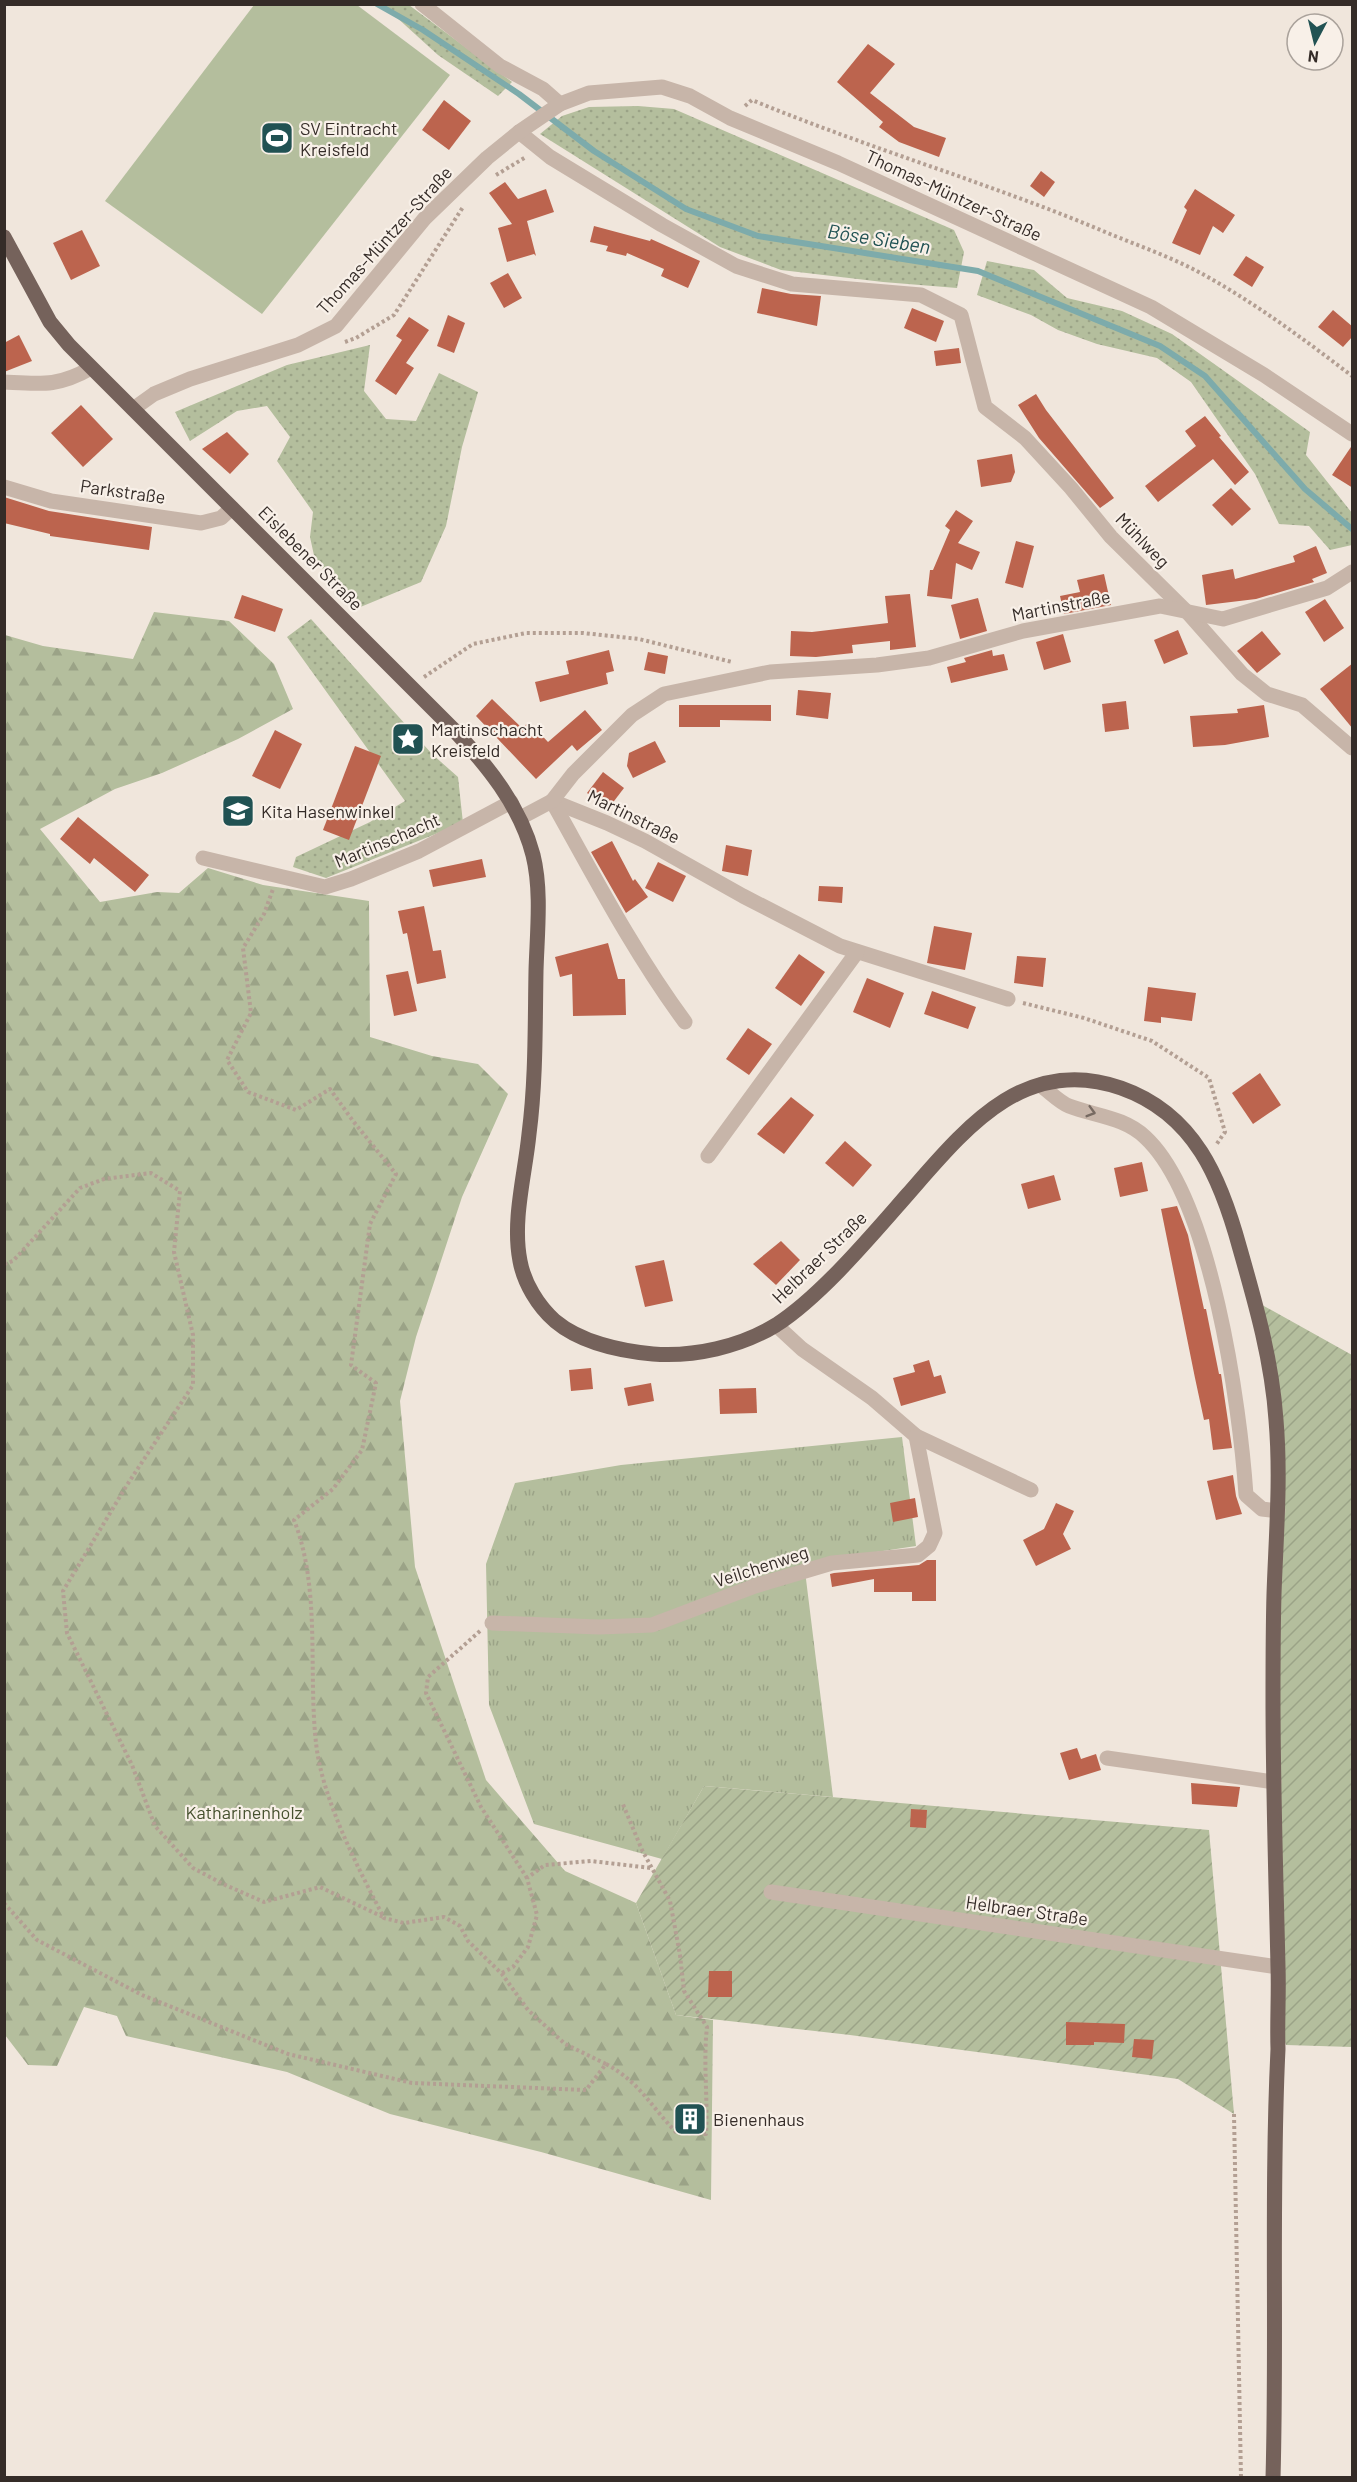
<svg xmlns="http://www.w3.org/2000/svg" width="1357" height="2482" viewBox="0 0 1357 2482" font-family="Barlow,sans-serif">
	<style>
		.grass { fill: url(#grass-dots) }
		.forest { fill: url(#forest-firs) }
		.park { fill: url(#park-tufts) }
		.garden { fill: url(#garden-furrows) }
		.pitch { fill: #b4be9d }
		.lines { fill: none; stroke-linecap: round; stroke-linejoin: round }
		.stream { stroke: #7dabab; stroke-width: 6 }
		.building { fill: #bc644e }
		.path { stroke: #b39f93; stroke-width: 4; stroke-dasharray: 3 3; stroke-linecap: butt }
		.minor { stroke: #c7b5a9; stroke-width: 15 }
		.major { stroke: #75625b; stroke-width: 15 }
		.oneway { stroke: #776a62 }
		.labels { text-anchor: middle; dominant-baseline: central; stroke-width: 4.5; stroke-linejoin: round; paint-order: stroke }
		.poi-label { font-size: 18px; fill: #352c28; stroke: #f8f0e8; text-anchor: start }
		.street-label { font-size: 18px; fill: #352c28; stroke: #f8f0e8 }
		.park-label { font-size: 18px; fill: #46512e; stroke: #f8f0e8 }
		.water-label { font-size: 20px; font-style: italic; fill: #215253; stroke: #f8f0e8 }
	</style>
	<defs>
		<pattern id="grass-dots" width="8" height="8" patternUnits="userSpaceOnUse" patternTransform="scale(1.5)"><rect width="8" height="8" fill="#b4be9d"/><path d="M2 2h.1M6 6h.1" fill="none" stroke="#9ba387" stroke-width="1.8" stroke-linecap="round"/></pattern>
		<pattern id="forest-firs" width="22" height="20" patternUnits="userSpaceOnUse" patternTransform="scale(1.5)"><rect width="22" height="20" fill="#b4be9d"/><path d="M5 1l3.5 6h-7zM16 11l3.5 6h-7z" fill="#9ba387"/></pattern>
		<pattern id="park-tufts" width="24" height="20" patternUnits="userSpaceOnUse" patternTransform="scale(1.5)"><rect width="24" height="20" fill="#b4be9d"/><path d="M3 7l-1-3M5 7V3M7 7l1-3M15 17l-1-3M17 17v-4M19 17l1-3" fill="none" stroke="#9ba387"/></pattern>
		<pattern id="garden-furrows" width="10" height="10" patternUnits="userSpaceOnUse" patternTransform="scale(1.5)"><rect width="10" height="10" fill="#b4be9d"/><path d="M-1 1l2-2M0 10L10 0M9 11l2-2" fill="none" stroke="#9ba387"/></pattern>
	</defs>
	<rect width="100%" height="100%" fill="#f0e6dc"/>
	<g class="grass">
		<polygon points="383,5 409,5 512,82 498,96 438,55"/>
		<polygon points="638,106 674,109 954,230 964,252 957,288 883,282 781,270 720,247 540,134 562,116 589,107"/>
		<polygon points="987,261 1034,270 1067,298 1122,311 1172,334 1310,432 1306,455 1352,513 1352,545 1330,550 1309,526 1279,524 1255,474 1191,382 1157,358 1097,344 1058,330 1031,315 977,295"/>
		<polygon points="370,345 364,391 386,419 416,421 439,373 478,392 462,447 446,526 421,582 358,608 315,560 310,537 313,512 277,461 290,437 267,406 237,411 190,441 175,412 287,365"/>
		<polygon points="311,619 432,754 458,777 463,823 326,878 293,867 296,857 370,822 405,801 287,637"/>
	</g>
	<polygon class="forest" points="154,612 229,621 274,664 293,709 238,739 162,773 115,789 40,829 100,902 157,892 179,893 208,868 263,885 369,901 370,1037 432,1056 478,1064 508,1094 462,1197 416,1337 400,1401 415,1567 486,1780 565,1871 636,1903 676,2015 713,2020 711,2200 541,2152 390,2114 287,2072 126,2036 117,2016 84,2007 57,2066 28,2065 5,2035 5,635 43,646 133,659"/>
	<polygon class="park" points="902,1437 916,1546 804,1563 833,1797 704,1786 662,1859 534,1824 489,1705 486,1564 515,1483 621,1465"/>
	<g class="garden">
		<polygon points="1255,1301 1352,1355 1352,2047 1286,2045 1277,2020 1278,1456"/>
		<polygon points="704,1786 1209,1830 1234,2114 1178,2079 850,2035 676,2015 636,1903"/>
	</g>
	<polygon class="pitch" points="254,5 357,5 450,75 262,314 105,201"/>
	<g class="lines">
		<polyline class="stream" points="377,4 423,30 519,94 594,151 686,209 758,236 978,271 1160,346 1205,376 1305,489 1352,529"/>
	</g>
	<g class="building">
		<polygon points="868,44 895,64 870,93 914,127 946,138 939,157 899,142 879,127 883,122 837,82"/>
		<polygon points="444,100 471,121 449,150 422,130"/>
		<polygon points="1041,171 1055,182 1044,197 1030,186"/>
		<polygon points="505,182 518,199 546,189 554,212 527,221 536,256 534,254 507,262 498,228 512,224 489,193"/>
		<polygon points="1195,189 1235,215 1223,233 1213,226 1200,255 1172,243 1187,210 1184,207"/>
		<polygon points="594,226 650,241 651,239 700,261 688,288 661,276 664,269 627,253 626,256 606,251 608,246 590,242"/>
		<polygon points="82,230 100,266 71,280 53,243"/>
		<polygon points="1246,256 1264,267 1252,287 1233,275"/>
		<polygon points="508,273 522,298 504,308 490,283"/>
		<polygon points="762,288 791,294 821,296 817,326 757,313"/>
		<polygon points="912,308 944,321 936,342 904,328"/>
		<polygon points="1333,310 1353,327 1353,336 1343,347 1318,327"/>
		<polygon points="448,315 465,323 454,353 437,346"/>
		<polygon points="409,317 429,330 406,363 414,368 396,395 375,381 402,340 396,336"/>
		<polygon points="19,335 32,361 4,372 4,343"/>
		<polygon points="959,348 961,363 936,366 934,351"/>
		<polygon points="1036,394 1046,410 1114,498 1100,508 1039,438 1018,405"/>
		<polygon points="81,405 113,439 83,467 51,433"/>
		<polygon points="1205,416 1221,436 1219,437 1249,472 1235,485 1213,459 1158,502 1145,486 1196,446 1185,431"/>
		<polygon points="227,432 249,454 230,474 202,449"/>
		<polygon points="1353,444 1353,488 1332,475"/>
		<polygon points="1012,454 1015,472 1011,482 981,487 977,460"/>
		<polygon points="1231,488 1251,509 1232,526 1212,505"/>
		<polygon points="4,497 49,511 152,527 149,550 50,536 50,534 4,523"/>
		<polygon points="956,510 973,521 958,543 980,552 972,570 956,563 952,599 927,596 930,570 933,570 950,530 945,526"/>
		<polygon points="1016,541 1034,546 1023,588 1005,583"/>
		<polygon points="1316,546 1327,573 1312,579 1314,582 1256,599 1206,605 1202,575 1233,569 1235,579 1295,562 1293,556"/>
		<polygon points="1104,574 1111,605 1064,614 1060,596 1080,592 1077,580"/>
		<polygon points="910,594 916,647 890,650 890,641 852,645 853,653 816,657 790,656 791,631 812,632 888,623 885,596"/>
		<polygon points="242,595 283,609 275,632 234,618"/>
		<polygon points="978,598 987,631 960,639 951,605"/>
		<polygon points="1325,599 1344,628 1324,642 1305,612"/>
		<polygon points="1178,630 1188,654 1164,664 1154,640"/>
		<polygon points="1262,631 1281,654 1257,673 1237,651"/>
		<polygon points="1063,634 1071,662 1044,670 1036,642"/>
		<polygon points="609,650 614,671 606,673 608,684 540,702 535,682 569,674 566,661"/>
		<polygon points="992,650 993,656 1004,654 1008,670 951,683 947,667 966,662 964,658"/>
		<polygon points="648,652 668,656 665,674 644,670"/>
		<polygon points="1353,663 1353,729 1320,689"/>
		<polygon points="798,690 831,693 828,719 796,715"/>
		<polygon points="492,699 522,728 529,722 548,742 585,710 602,730 577,751 572,745 536,779 476,716"/>
		<polygon points="1126,701 1129,729 1105,732 1102,704"/>
		<polygon points="679,705 771,705 771,721 720,720 720,727 679,727"/>
		<polygon points="1264,705 1269,737 1225,745 1193,747 1190,716 1238,713 1237,709"/>
		<polygon points="275,730 302,744 280,789 252,776"/>
		<polygon points="655,741 666,762 633,778 627,766 629,753"/>
		<polygon points="355,746 381,756 349,840 323,830"/>
		<polygon points="603,772 624,788 608,809 587,793"/>
		<polygon points="78,817 149,875 135,892 94,858 90,864 60,839"/>
		<polygon points="612,841 633,881 635,879 648,897 626,913 591,852"/>
		<polygon points="726,845 752,850 748,876 722,871"/>
		<polygon points="482,859 486,877 433,887 429,870"/>
		<polygon points="658,862 686,876 673,902 645,888"/>
		<polygon points="819,886 843,887 842,903 818,901"/>
		<polygon points="424,906 433,951 441,950 446,978 417,984 407,933 403,934 398,911"/>
		<polygon points="934,926 972,933 965,970 927,963"/>
		<polygon points="608,943 618,979 625,979 626,1015 573,1016 572,974 560,977 555,957"/>
		<polygon points="799,954 825,972 801,1006 775,988"/>
		<polygon points="1017,956 1046,958 1043,987 1014,983"/>
		<polygon points="408,971 417,1011 394,1016 386,975"/>
		<polygon points="867,978 904,993 890,1028 853,1012"/>
		<polygon points="1148,987 1196,993 1192,1021 1161,1017 1161,1023 1144,1021"/>
		<polygon points="932,991 976,1007 968,1029 924,1014"/>
		<polygon points="748,1028 772,1044 749,1075 726,1059"/>
		<polygon points="1260,1073 1281,1105 1253,1124 1232,1093"/>
		<polygon points="791,1097 814,1115 784,1154 757,1134"/>
		<polygon points="845,1141 872,1165 853,1187 825,1163"/>
		<polygon points="1142,1162 1148,1191 1120,1197 1114,1168"/>
		<polygon points="1054,1175 1061,1200 1028,1209 1021,1184"/>
		<polygon points="1177,1206 1188,1235 1204,1309 1206,1309 1219,1374 1221,1374 1232,1448 1213,1450 1209,1419 1204,1420 1195,1378 1161,1209"/>
		<polygon points="781,1241 800,1260 776,1285 753,1264"/>
		<polygon points="664,1260 673,1301 645,1307 635,1266"/>
		<polygon points="929,1360 934,1377 941,1375 946,1393 901,1406 893,1378 915,1372 913,1365"/>
		<polygon points="591,1368 593,1389 571,1391 569,1370"/>
		<polygon points="651,1383 654,1401 628,1406 624,1388"/>
		<polygon points="756,1388 757,1413 720,1414 719,1389"/>
		<polygon points="1233,1475 1236,1496 1242,1514 1216,1520 1207,1481"/>
		<polygon points="915,1498 918,1517 893,1522 890,1503"/>
		<polygon points="1056,1503 1074,1511 1063,1534 1071,1549 1036,1566 1023,1540 1044,1529"/>
		<polygon points="927,1560 936,1560 936,1601 912,1601 912,1592 874,1592 874,1579 832,1587 830,1574 834,1573 919,1565"/>
		<polygon points="1077,1748 1081,1759 1096,1754 1101,1770 1069,1780 1060,1753"/>
		<polygon points="1191,1783 1240,1787 1237,1807 1192,1804"/>
		<polygon points="911,1809 927,1810 926,1828 910,1827"/>
		<polygon points="709,1971 732,1971 732,1997 708,1997"/>
		<polygon points="1066,2022 1125,2024 1124,2043 1094,2042 1094,2045 1066,2045"/>
		<polygon points="1134,2039 1154,2040 1152,2059 1132,2057"/>
	</g>
	<g class="lines">
		<g class="path">
			<path d="M745,106L752,100C870,149 993,184 1110,234C1142,247 1176,259 1206,276C1258,305 1305,340 1352,376"/>
			<polyline points="496,175 526,157"/>
			<polyline points="345,342 356,338 394,315 463,207"/>
			<polyline points="424,677 473,644 526,633 583,633 639,639 732,662"/>
			<polyline points="1023,1003 1084,1018 1152,1041 1209,1078 1225,1132 1216,1145"/>
			<polyline points="4,1264 13,1261 80,1188 104,1179 151,1173 180,1191 174,1252 193,1335 193,1385 127,1485 63,1591 67,1633 132,1765 155,1826 193,1868 223,1884 264,1902 320,1887 383,1917"/>
			<polyline points="480,1631 428,1677 426,1693 481,1807 527,1878"/>
			<path d="M4,1903L37,1940L142,1995L288,2054L412,2083L586,2090L606,2064L565,2044L528,2010L502,1974L468,1941L460,1926L444,1917L404,1923L384,1918C358,1868 322,1799 316,1743C308,1670 321,1589 294,1520L333,1489L362,1450L376,1383L351,1365L370,1224L396,1174L353,1121L330,1089L296,1110L248,1092L227,1060L251,1013L243,948L264,914L273,889"/>
			<polyline points="502,1973 513,1967 528,1947 537,1915 527,1878 545,1865 591,1861 651,1868"/>
			<path d="M606,2064C641,2083 650,2106 677,2133L706,2134C708,2099 703,2062 707,2027L684,1991L680,1955L670,1901L642,1850L622,1802"/>
			<polyline points="1234,2114 1241,2478"/>
		</g>
		<g class="minor">
			<polyline points="422,4 500,66 543,89 560,104"/>
			<polyline points="519,132 550,157 573,171 662,225 736,266 792,284 921,295 961,315 985,407 1025,438 1071,488 1111,537 1189,614 1242,674 1267,694 1302,705 1352,748"/>
			<path d="M4,382C41,384 58,387 91,368"/>
			<polyline points="133,409 154,394 190,379 298,345 336,326 425,218 487,158 519,132 560,104 589,93 662,87 690,96 730,118 838,163 1151,307 1264,375 1352,434"/>
			<polyline points="4,487 51,501 201,523 221,518 232,508"/>
			<polyline points="552,801 607,823 645,841 743,896 840,946 1008,999"/>
			<path d="M552,801C594,876 634,953 685,1022"/>
			<polyline points="520,818 552,801 573,774 632,715 664,694 770,672 877,665 929,658 1023,631 1160,606 1223,619 1327,588 1352,572"/>
			<polyline points="203,858 325,887 351,879 419,851 511,802"/>
			<path d="M1040,1085C1049,1091 1059,1102 1069,1106C1095,1116 1124,1117 1145,1137C1211,1198 1240,1405 1246,1495L1262,1509L1278,1511"/>
			<polyline points="708,1156 857,952"/>
			<polyline points="776,1325 802,1349 872,1398 916,1436 1031,1490"/>
			<polyline points="492,1623 599,1627 652,1625 755,1586 832,1563 918,1555 929,1546 935,1533 916,1436"/>
			<polyline points="1107,1758 1274,1782"/>
			<polyline points="771,1892 1278,1967"/>
		</g>
		<path class="major" d="M4,237L50,322L69,345L452,728C487,765 520,805 533,855C542,891 537,934 536,971C535,1025 536,1080 529,1134C525,1175 512,1220 520,1261C524,1283 538,1306 555,1321C580,1342 620,1351 653,1354C694,1357 740,1347 776,1325C821,1296 872,1235 908,1194C965,1129 1024,1054 1121,1088C1195,1114 1221,1179 1240,1249C1256,1305 1272,1361 1276,1420C1281,1478 1276,1536 1274,1594C1273,1629 1273,1664 1273,1699C1273,1789 1276,1878 1278,1967C1279,1994 1277,2022 1278,2049C1271,2192 1277,2335 1273,2478"/>
	</g>
	<defs><path id="oneway-chevron" d="M-2-3.5L2.5 0L-2 3.5" fill="none" stroke-width="1.6" stroke-linecap="round" stroke-linejoin="round" transform="scale(1.5)"/></defs>
	<use class="oneway" href="#oneway-chevron" transform="translate(1091 1112) rotate(16)"/>
	<defs>
		<g id="stadium-square" transform="scale(1.725)"><rect x="-9" y="-9" width="18" height="18" rx="4" fill="#215253" stroke="#f8f0e8"/><path d="M0-5a6.5 5 0 1 0 0 10a6.5 5 0 1 0 0-10ZM-3.5-1.8h7v3.6h-7Z" fill="#fff"/></g>
		<g id="sight-square" transform="scale(1.725)"><rect x="-9" y="-9" width="18" height="18" rx="4" fill="#215253" stroke="#f8f0e8"/><path d="M0-6L1.8-2.2L6-1.7L2.9 1.2L3.7 5.4L0 3.3L-3.7 5.4L-2.9 1.2L-6-1.7L-1.8-2.2Z" fill="#fff"/></g>
		<g id="school-square" transform="scale(1.725)"><rect x="-9" y="-9" width="18" height="18" rx="4" fill="#215253" stroke="#f8f0e8"/><path d="M0-5L7-2L0 1L-7-2ZM-4 1L0 2.5L4 1V4Q0 6-4 4Z" fill="#fff"/></g>
		<g id="building-square" transform="scale(1.725)"><rect x="-9" y="-9" width="18" height="18" rx="4" fill="#215253" stroke="#f8f0e8"/><path d="M-4-6H4V6H1V3H-1V6H-4ZM-2.5-4.3h1.7v1.8h-1.7ZM.8-4.3h1.7v1.8H.8ZM-2.5-1h1.7V.8h-1.7ZM.8-1h1.7V.8H.8Z" fill="#fff"/></g>
	</defs>
	<g fill-rule="evenodd">
		<use href="#stadium-square" x="277" y="138"/>
		<use href="#sight-square" x="408" y="739"/>
		<use href="#school-square" x="238" y="811"/>
		<use href="#building-square" x="690" y="2119"/>
	</g>
	<g class="labels">
		<g class="poi-label">
			<text x="300" y="128">SV Eintracht<tspan x="300" dy="21">Kreisfeld</tspan></text>
			<text x="431" y="729">Martinschacht<tspan x="431" dy="21">Kreisfeld</tspan></text>
			<text x="261" y="811">Kita Hasenwinkel</text>
			<text x="713" y="2119">Bienenhaus</text>
		</g>
		<g class="street-label">
			<text transform="translate(954 195) rotate(25)">Thomas-Müntzer-Straße</text>
			<text transform="translate(384 240) rotate(-48)">Thomas-Müntzer-Straße</text>
			<text transform="translate(123 491) rotate(8)">Parkstraße</text>
			<text transform="translate(1143 540) rotate(46)">Mühlweg</text>
			<text transform="translate(311 558) rotate(45)">Eislebener Straße</text>
			<text transform="translate(1061 605) rotate(-11)">Martinstraße</text>
			<text transform="translate(634 816) rotate(26)">Martinstraße</text>
			<text transform="translate(387 840) rotate(-23)">Martinschacht</text>
			<text transform="translate(819 1257) rotate(-44)">Helbraer Straße</text>
			<text transform="translate(761 1566) rotate(-18)">Veilchenweg</text>
			<text transform="translate(1027 1910) rotate(8)">Helbraer Straße</text>
		</g>
		<g class="park-label">
			<text x="244" y="1812">Katharinenholz</text>
		</g>
		<g class="water-label">
			<text transform="translate(879 238) rotate(9)">Böse Sieben</text>
		</g>
	</g>
	<rect width="1357" height="2482" fill="none" stroke="#352c28" stroke-width="12"/>
	<g transform="translate(1315 42) rotate(187)"><circle r="28" fill="#f8f0e8" stroke="#aaa29b" stroke-width="1.5"/>
	<path d="M0-4.5L10 22L0 15L-10 22Z" fill="#215253"/>
	<text y="-9" font-size="16" font-weight="bold" text-anchor="middle" fill="#352c28">N</text>
	</g>
</svg>
